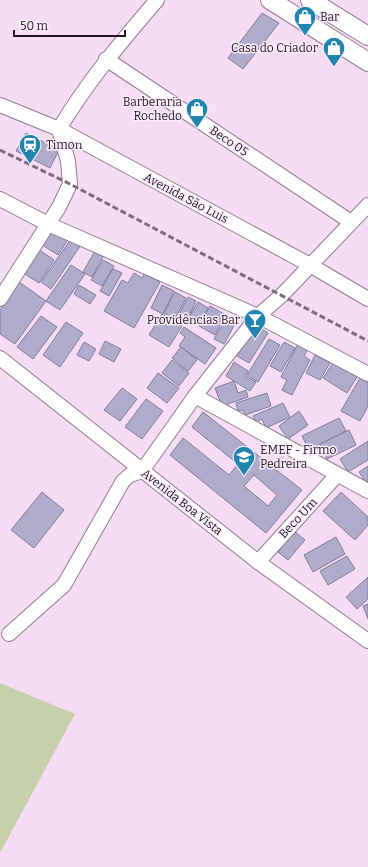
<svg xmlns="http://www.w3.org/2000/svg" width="368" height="867" viewBox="0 0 368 867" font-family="Bitter,serif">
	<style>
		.green { fill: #c6d0ab }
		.building { fill: #afadcb; stroke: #817f9b; fill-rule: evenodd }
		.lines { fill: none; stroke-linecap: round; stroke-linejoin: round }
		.minor-casing { stroke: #927b91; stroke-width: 16 }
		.major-casing { stroke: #927b91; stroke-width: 20 }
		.minor { stroke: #fff; stroke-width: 14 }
		.major { stroke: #fff; stroke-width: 18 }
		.rail { stroke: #7c6c7c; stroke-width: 3; stroke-dasharray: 6 3; stroke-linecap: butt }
		.labels { text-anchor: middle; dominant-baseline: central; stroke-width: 3; stroke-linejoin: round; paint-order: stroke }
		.poi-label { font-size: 12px; fill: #1f161f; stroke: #fdedfc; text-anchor: start }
		.street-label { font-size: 12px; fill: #1f161f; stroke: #fdedfc }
	</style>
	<rect width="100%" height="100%" fill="#f6dcf5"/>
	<polygon class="green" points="0,683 75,714 0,853"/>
	<g class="building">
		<polygon points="262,13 279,23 243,69 228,58"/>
		<polygon points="26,133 59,150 50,168 16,151"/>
		<polygon points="50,226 69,238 58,255 39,243"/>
		<polygon points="71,239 81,245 51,289 41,282"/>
		<polygon points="38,249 54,260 39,283 23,273"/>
		<polygon points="95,251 104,255 92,277 83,272"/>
		<polygon points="103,260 114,266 102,286 91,280"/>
		<polygon points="71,265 85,274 60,310 46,301"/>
		<polygon points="113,269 122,273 109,296 100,291"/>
		<polygon points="134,273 142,278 144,274 160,282 134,328 104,311 122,280 128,283"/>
		<polygon points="19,282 46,301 15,344 0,334 0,310"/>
		<polygon points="79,285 96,295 90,304 74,294"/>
		<polygon points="162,285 174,291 163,314 151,308"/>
		<polygon points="175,292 186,298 175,319 164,313"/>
		<polygon points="188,297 196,301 185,324 176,320"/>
		<polygon points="198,302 208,308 198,324 188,318"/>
		<polygon points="210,306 226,315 215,335 199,326"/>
		<polygon points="162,314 182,326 169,347 149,335"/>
		<polygon points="41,316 57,327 33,359 17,347"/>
		<polygon points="227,317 236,322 224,344 214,339"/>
		<polygon points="66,322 83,333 60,367 43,355"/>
		<polygon points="257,326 268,333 249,363 237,356"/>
		<polygon points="184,327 216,348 205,364 179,346 185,337 180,333"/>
		<polygon points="269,339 280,345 258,382 247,375"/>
		<polygon points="105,341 121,349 114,362 99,354"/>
		<polygon points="84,342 96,349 89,361 77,355"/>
		<polygon points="284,342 295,348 281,372 270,366"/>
		<polygon points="298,344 308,349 304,356 310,360 292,395 282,390 287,380 281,377"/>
		<polygon points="181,347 197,360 188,371 172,358"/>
		<polygon points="315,355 330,363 320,380 306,373"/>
		<polygon points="172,360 189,373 179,386 162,373"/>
		<polygon points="234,362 248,371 245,376 256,382 250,391 226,376"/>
		<polygon points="333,363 357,377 347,393 323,378"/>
		<polygon points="158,373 179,388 167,403 147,388"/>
		<polygon points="360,378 368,383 368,406 360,421 341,411"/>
		<polygon points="234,381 238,393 246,390 248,397 222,406 215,388"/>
		<polygon points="122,388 137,399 120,421 104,410"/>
		<polygon points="267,393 271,406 245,415 243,410 238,411 236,403"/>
		<polygon points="146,399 163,411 142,439 125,427"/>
		<polygon points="283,403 290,417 266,428 262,419 256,422 253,416"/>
		<polygon points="299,411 308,425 288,439 279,426"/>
		<path d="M203,412L302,490L266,533L170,455L183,438L229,475L238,464L192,427ZM254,475L277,495L268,506L244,486Z"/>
		<polygon points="339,418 346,431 309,450 302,436"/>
		<polygon points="349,430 356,445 327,459 320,444"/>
		<polygon points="368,441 368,460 348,472 340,459"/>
		<polygon points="368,466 368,484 367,484 359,472"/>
		<polygon points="42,492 64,510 34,548 11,530"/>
		<polygon points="341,492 368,517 368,525 355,540 323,511"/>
		<polygon points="294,531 305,540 288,560 278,552"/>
		<polygon points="336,537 345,554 313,572 304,555"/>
		<polygon points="347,556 355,569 328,585 320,571"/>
		<polygon points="368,577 368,599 357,609 346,597"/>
		<polygon points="368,604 368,619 363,606"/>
	</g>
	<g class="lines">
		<g class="minor-casing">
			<g id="minor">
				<polyline points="106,59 351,222"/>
				<polyline points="0,105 59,129 310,265 368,299"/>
				<polyline points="0,199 48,224 258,316 368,374"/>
				<path d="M0,299L59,207L70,184L68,161L59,129C87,82 121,42 157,0"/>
				<polyline points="0,358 258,562 368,641"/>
				<polyline points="195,396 368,491"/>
				<polyline points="142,471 195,396 258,316 282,295 368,205"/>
				<polyline points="258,562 337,475"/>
				<polyline points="9,634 64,585 123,481 130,475 142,471"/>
			</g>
		</g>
		<g class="major-casing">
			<g id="major">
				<polyline points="270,0 368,62"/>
				<polyline points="310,0 368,36"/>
			</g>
		</g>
		<use href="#minor" class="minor"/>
		<use href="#major" class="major"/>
		<polyline class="rail" points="0,150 70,184 368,341"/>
	</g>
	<defs>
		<g id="shop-pin" transform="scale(1.15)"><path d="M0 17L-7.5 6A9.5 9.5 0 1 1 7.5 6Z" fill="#1f84ae" stroke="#fdedfc"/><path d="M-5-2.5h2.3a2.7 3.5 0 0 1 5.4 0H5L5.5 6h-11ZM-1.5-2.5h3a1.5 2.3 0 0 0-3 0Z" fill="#fff"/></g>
		<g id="station-pin" transform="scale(1.15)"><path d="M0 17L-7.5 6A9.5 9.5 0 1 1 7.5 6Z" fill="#1f84ae" stroke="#fdedfc"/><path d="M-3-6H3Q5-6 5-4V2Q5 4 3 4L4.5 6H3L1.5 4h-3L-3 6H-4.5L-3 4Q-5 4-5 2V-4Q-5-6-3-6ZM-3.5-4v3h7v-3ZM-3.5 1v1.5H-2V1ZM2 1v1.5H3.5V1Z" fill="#fff"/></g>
		<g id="bar-pin" transform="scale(1.15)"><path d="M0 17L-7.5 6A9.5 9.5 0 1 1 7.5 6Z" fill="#1f84ae" stroke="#fdedfc"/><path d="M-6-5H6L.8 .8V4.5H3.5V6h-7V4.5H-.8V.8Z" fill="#fff"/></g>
		<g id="school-pin" transform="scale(1.15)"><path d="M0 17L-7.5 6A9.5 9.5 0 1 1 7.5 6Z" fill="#1f84ae" stroke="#fdedfc"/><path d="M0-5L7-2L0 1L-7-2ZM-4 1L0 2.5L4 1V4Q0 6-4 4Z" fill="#fff"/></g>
	</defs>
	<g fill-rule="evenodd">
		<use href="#shop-pin" x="305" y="17"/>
		<use href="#shop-pin" x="334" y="48"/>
		<use href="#shop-pin" x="197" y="109"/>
		<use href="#station-pin" x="30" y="145"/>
		<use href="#bar-pin" x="255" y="320"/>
		<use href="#school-pin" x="244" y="457"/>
	</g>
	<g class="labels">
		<g class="poi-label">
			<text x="320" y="17">Bar</text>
			<text x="318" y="48" text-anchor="end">Casa do Criador</text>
			<text x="182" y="102" text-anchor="end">Barberaria<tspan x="182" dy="14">Rochedo</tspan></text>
			<text x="46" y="145">Timon</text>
			<text x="240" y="320" text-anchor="end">Providências Bar</text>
			<text x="260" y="450">EMEF - Firmo<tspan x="260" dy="14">Pedreira</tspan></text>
		</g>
		<g class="street-label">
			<text transform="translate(229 141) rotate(34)">Beco 05</text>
			<text transform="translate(186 198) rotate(28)">Avenida São Luis</text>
			<text transform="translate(182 502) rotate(38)">Avenida Boa Vista</text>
			<text transform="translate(298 518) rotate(-47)">Beco Um</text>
		</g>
	</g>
	<path d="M14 30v6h111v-6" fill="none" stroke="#1f161f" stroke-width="2"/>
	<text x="20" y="30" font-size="12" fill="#1f161f" stroke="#fdedfc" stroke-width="3" paint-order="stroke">50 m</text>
</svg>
